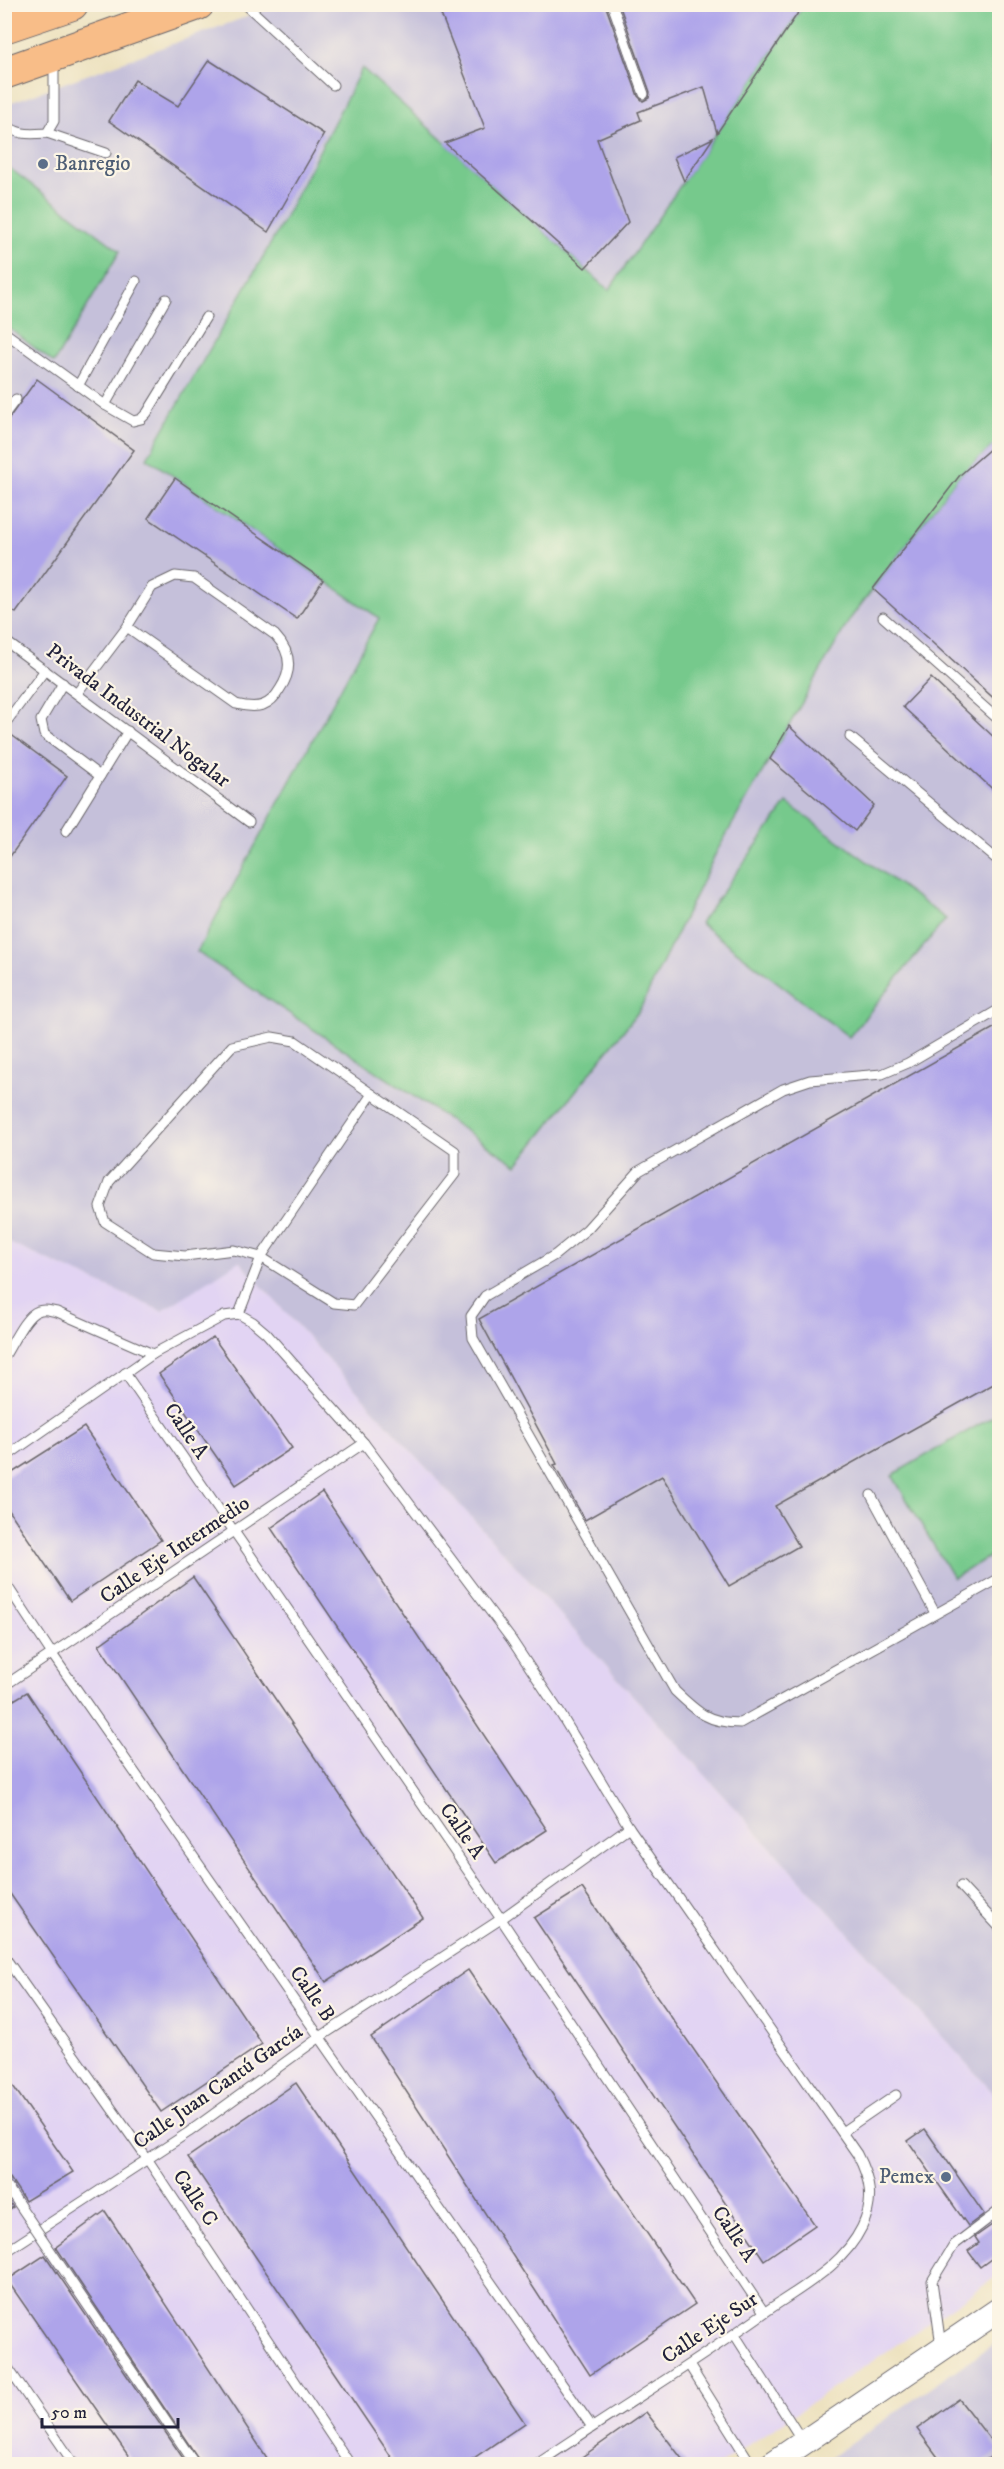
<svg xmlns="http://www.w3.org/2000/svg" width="1004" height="2469" viewBox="0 0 1004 2469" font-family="'IM FELL DW Pica',serif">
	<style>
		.built { fill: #e2d4f3 }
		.industrial { fill: #c5c0da }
		.green { fill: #76c98c; stroke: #4c7664; stroke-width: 1.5 }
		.building { fill: #aea4ea }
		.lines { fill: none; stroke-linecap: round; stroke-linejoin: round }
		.service-casing { stroke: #69656a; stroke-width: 11 }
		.tertiary-casing { stroke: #69656a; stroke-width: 26 }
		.trunk-casing { stroke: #69656a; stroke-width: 34 }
		.service { stroke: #fff; stroke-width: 9 }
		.tertiary { stroke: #fff; stroke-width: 24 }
		.trunk { stroke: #f8bd88; stroke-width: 32 }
		.service-bridge-casing { stroke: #69656a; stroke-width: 11; stroke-linecap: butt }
		.service-bridge { stroke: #fff; stroke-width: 9 }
		.service-dot { fill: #5c6f8a; stroke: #fcf5e5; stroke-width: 2 }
		.labels { text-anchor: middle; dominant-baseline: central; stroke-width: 4.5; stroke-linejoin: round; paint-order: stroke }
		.service-label { font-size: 21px; fill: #4e5e75; stroke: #fcf5e5; text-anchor: start }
		.street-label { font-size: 21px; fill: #22223b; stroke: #fcf5e5 }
	</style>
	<rect width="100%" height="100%" fill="#fcf5e5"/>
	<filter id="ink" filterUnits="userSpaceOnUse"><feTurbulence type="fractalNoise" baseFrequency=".0167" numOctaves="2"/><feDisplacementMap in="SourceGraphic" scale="12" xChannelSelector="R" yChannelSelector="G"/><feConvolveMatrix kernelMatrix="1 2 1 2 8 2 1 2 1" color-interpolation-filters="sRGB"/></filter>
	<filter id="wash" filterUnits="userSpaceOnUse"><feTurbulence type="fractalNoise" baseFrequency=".008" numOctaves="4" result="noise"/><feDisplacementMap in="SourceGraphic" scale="24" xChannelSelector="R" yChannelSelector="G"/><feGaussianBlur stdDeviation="1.35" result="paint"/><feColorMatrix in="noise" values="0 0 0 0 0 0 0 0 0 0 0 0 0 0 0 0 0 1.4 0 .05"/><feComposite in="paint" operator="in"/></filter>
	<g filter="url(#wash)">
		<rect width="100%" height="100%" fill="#ede2c0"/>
		<polygon class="built" points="5,1241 162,1311 238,1260 999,2099 999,2275 721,2464 5,2464"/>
		<g class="industrial">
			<polygon points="279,5 999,5 999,2099 239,1261 162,1311 5,1241 4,105"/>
			<polygon points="999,2340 999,2464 821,2464"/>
		</g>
		<g class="green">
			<polygon points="804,5 999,5 999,441 960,475 850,619 717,851 639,1011 517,1165 197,952 379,618 147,458 279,229 362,68 609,290"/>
			<polygon points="4,164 120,251 54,363 5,325"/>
			<polygon points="787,803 946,919 849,1037 700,923"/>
			<polygon points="999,1413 999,1551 953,1578 892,1475"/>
		</g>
		<g id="blocks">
			<g class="building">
				<polygon points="437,4 605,4 638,96 643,101 649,98 650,92 619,4 804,4 717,133 704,87 638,112 641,120 597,139 628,222 585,268 445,143 485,128"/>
				<polygon points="209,60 324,134 268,232 109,121 135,80 178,106"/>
				<polygon points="713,138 684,181 674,157"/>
				<polygon points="37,379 134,450 16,613 4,604 4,425"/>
				<polygon points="999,441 999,703 873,589 960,475"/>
				<polygon points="175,478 323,580 297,619 148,518"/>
				<polygon points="931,678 999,742 999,795 903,707"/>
				<polygon points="789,726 874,805 855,831 770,759"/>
				<polygon points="6,731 67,776 4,865 4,732"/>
				<polygon points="999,1025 999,1381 775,1506 799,1546 729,1586 662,1476 585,1520 554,1465 557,1464 479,1319"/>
				<polygon points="213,1337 292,1448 236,1485 159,1374"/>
				<polygon points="84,1427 161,1540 70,1601 4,1503 4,1478"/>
				<polygon points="322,1492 547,1830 496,1863 271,1528"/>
				<polygon points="193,1577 423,1918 326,1982 99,1645"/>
				<polygon points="27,1692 262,2044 161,2112 4,1885 4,1706"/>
				<polygon points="582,1888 815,2225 764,2260 534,1918"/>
				<polygon points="468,1970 695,2304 590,2375 371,2037"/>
				<polygon points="4,2073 73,2172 25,2201 10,2178 4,2175"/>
				<polygon points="296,2083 525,2423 465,2464 396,2464 188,2157"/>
				<polygon points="925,2129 984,2214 968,2226 908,2141"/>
				<polygon points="4,2195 13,2207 4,2213"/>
				<polygon points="105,2211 271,2464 202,2464 56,2247"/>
				<polygon points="992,2225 999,2236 999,2253 980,2267 968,2251 979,2243 975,2237"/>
				<polygon points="45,2255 187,2464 134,2464 7,2280"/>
				<polygon points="959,2399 999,2451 980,2464 943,2464 917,2429"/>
				<polygon points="646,2412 686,2464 572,2464"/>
			</g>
		</g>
	</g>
	<g filter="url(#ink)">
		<use href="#blocks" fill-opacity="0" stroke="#69656a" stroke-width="1.5"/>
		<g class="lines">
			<g class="service-casing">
				<g id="service">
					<polyline points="245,4 333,85"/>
					<polyline points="612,4 644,94"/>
					<path d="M4,123C17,136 30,134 47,133L54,121V61"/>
					<polyline points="47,133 106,153"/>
					<polyline points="4,332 105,405 133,421 141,419 147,413 206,317"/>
					<polyline points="78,386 136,281"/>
					<polyline points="105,405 166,299"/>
					<polyline points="4,415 16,399"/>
					<polyline points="883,617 1000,721"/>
					<polyline points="4,640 249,822"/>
					<polyline points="63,683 41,720 44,734 100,776"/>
					<path d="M77,693L127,627L152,587L175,576L194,578L275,635C291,652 293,670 280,689C276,696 271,702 263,705C254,708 244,706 236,704L127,627"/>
					<polyline points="4,725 45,670"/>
					<polyline points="850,737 1000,862"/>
					<polyline points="66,831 128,731"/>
					<path d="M1000,1009L908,1063L882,1074L810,1080L783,1089L639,1171L587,1229L555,1255L485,1296L471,1316L473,1338L675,1691C697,1712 708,1723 740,1723L1000,1578"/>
					<polygon points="272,1037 295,1041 455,1151 455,1174 354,1305 334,1303 261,1257 234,1250 185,1256 153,1253 105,1222 100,1207 109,1182 232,1046"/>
					<path d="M239,1314L253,1322L266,1333L364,1443L511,1639L560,1713L629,1827L857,2154C870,2179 875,2200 862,2227C842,2268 799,2288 764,2313C690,2366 612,2413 537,2464"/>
					<polyline points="239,1314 261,1257 372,1094"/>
					<path d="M4,1357C12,1345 25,1315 38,1311C44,1308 51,1311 57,1312L153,1354"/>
					<polyline points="125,1373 501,1919 764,2312"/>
					<polyline points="4,1458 153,1354 224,1316 239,1314"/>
					<polyline points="871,1495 935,1613"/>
					<polyline points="4,1581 52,1654 592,2427"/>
					<polyline points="4,1686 364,1443"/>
					<polyline points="961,1886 1000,1928"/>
					<polyline points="4,1956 148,2160 350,2464"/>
					<polyline points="842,2132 896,2095"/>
					<polyline points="4,2253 189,2132 320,2037 501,1919 629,1827"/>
					<polyline points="735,2335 803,2442"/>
					<polyline points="941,2346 932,2281 954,2245 1000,2210"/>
					<polyline points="4,2362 74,2464"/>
					<polyline points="689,2365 751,2464"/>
				</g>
			</g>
			<g class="tertiary-casing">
				<polyline id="tertiary" points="772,2464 1000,2309"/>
			</g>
			<g class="trunk-casing">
				<g id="trunk">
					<polyline points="4,27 72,4"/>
					<polyline points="4,73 198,4"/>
				</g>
			</g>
			<use href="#service" class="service"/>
			<use href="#tertiary" class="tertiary"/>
			<use href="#trunk" class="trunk"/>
			<g class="service-bridge-casing">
				<polyline id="service-bridge" points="4,2182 195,2464"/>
			</g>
			<use href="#service-bridge" class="service-bridge"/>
		</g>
	</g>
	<g class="service-dot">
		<circle cx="43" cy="164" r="6"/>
		<circle cx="946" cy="2177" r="6"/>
	</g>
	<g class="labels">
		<g class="service-label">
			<text x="55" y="164">Banregio</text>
			<text x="934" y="2177" text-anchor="end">Pemex</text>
		</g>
		<g class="street-label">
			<text transform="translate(138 716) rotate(37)">Privada Industrial Nogalar</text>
			<text transform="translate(186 1431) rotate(56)">Calle A</text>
			<text transform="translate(175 1550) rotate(-34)">Calle Eje Intermedio</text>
			<text transform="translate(462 1831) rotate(55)">Calle A</text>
			<text transform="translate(312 1994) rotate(55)">Calle B</text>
			<text transform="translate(218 2087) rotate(-35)">Calle Juan Cantú García</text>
			<text transform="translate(195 2198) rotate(56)">Calle C</text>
			<text transform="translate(734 2234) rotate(56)">Calle A</text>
			<text transform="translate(710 2328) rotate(-34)">Calle Eje Sur</text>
		</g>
	</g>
	<rect width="1004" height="2469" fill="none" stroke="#fcf5e5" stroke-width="24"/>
	<path d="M42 2418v9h136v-9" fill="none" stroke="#22223b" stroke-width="3"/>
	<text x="51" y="2418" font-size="18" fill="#22223b" stroke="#fcf5e5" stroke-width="4.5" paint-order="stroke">50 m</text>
</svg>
